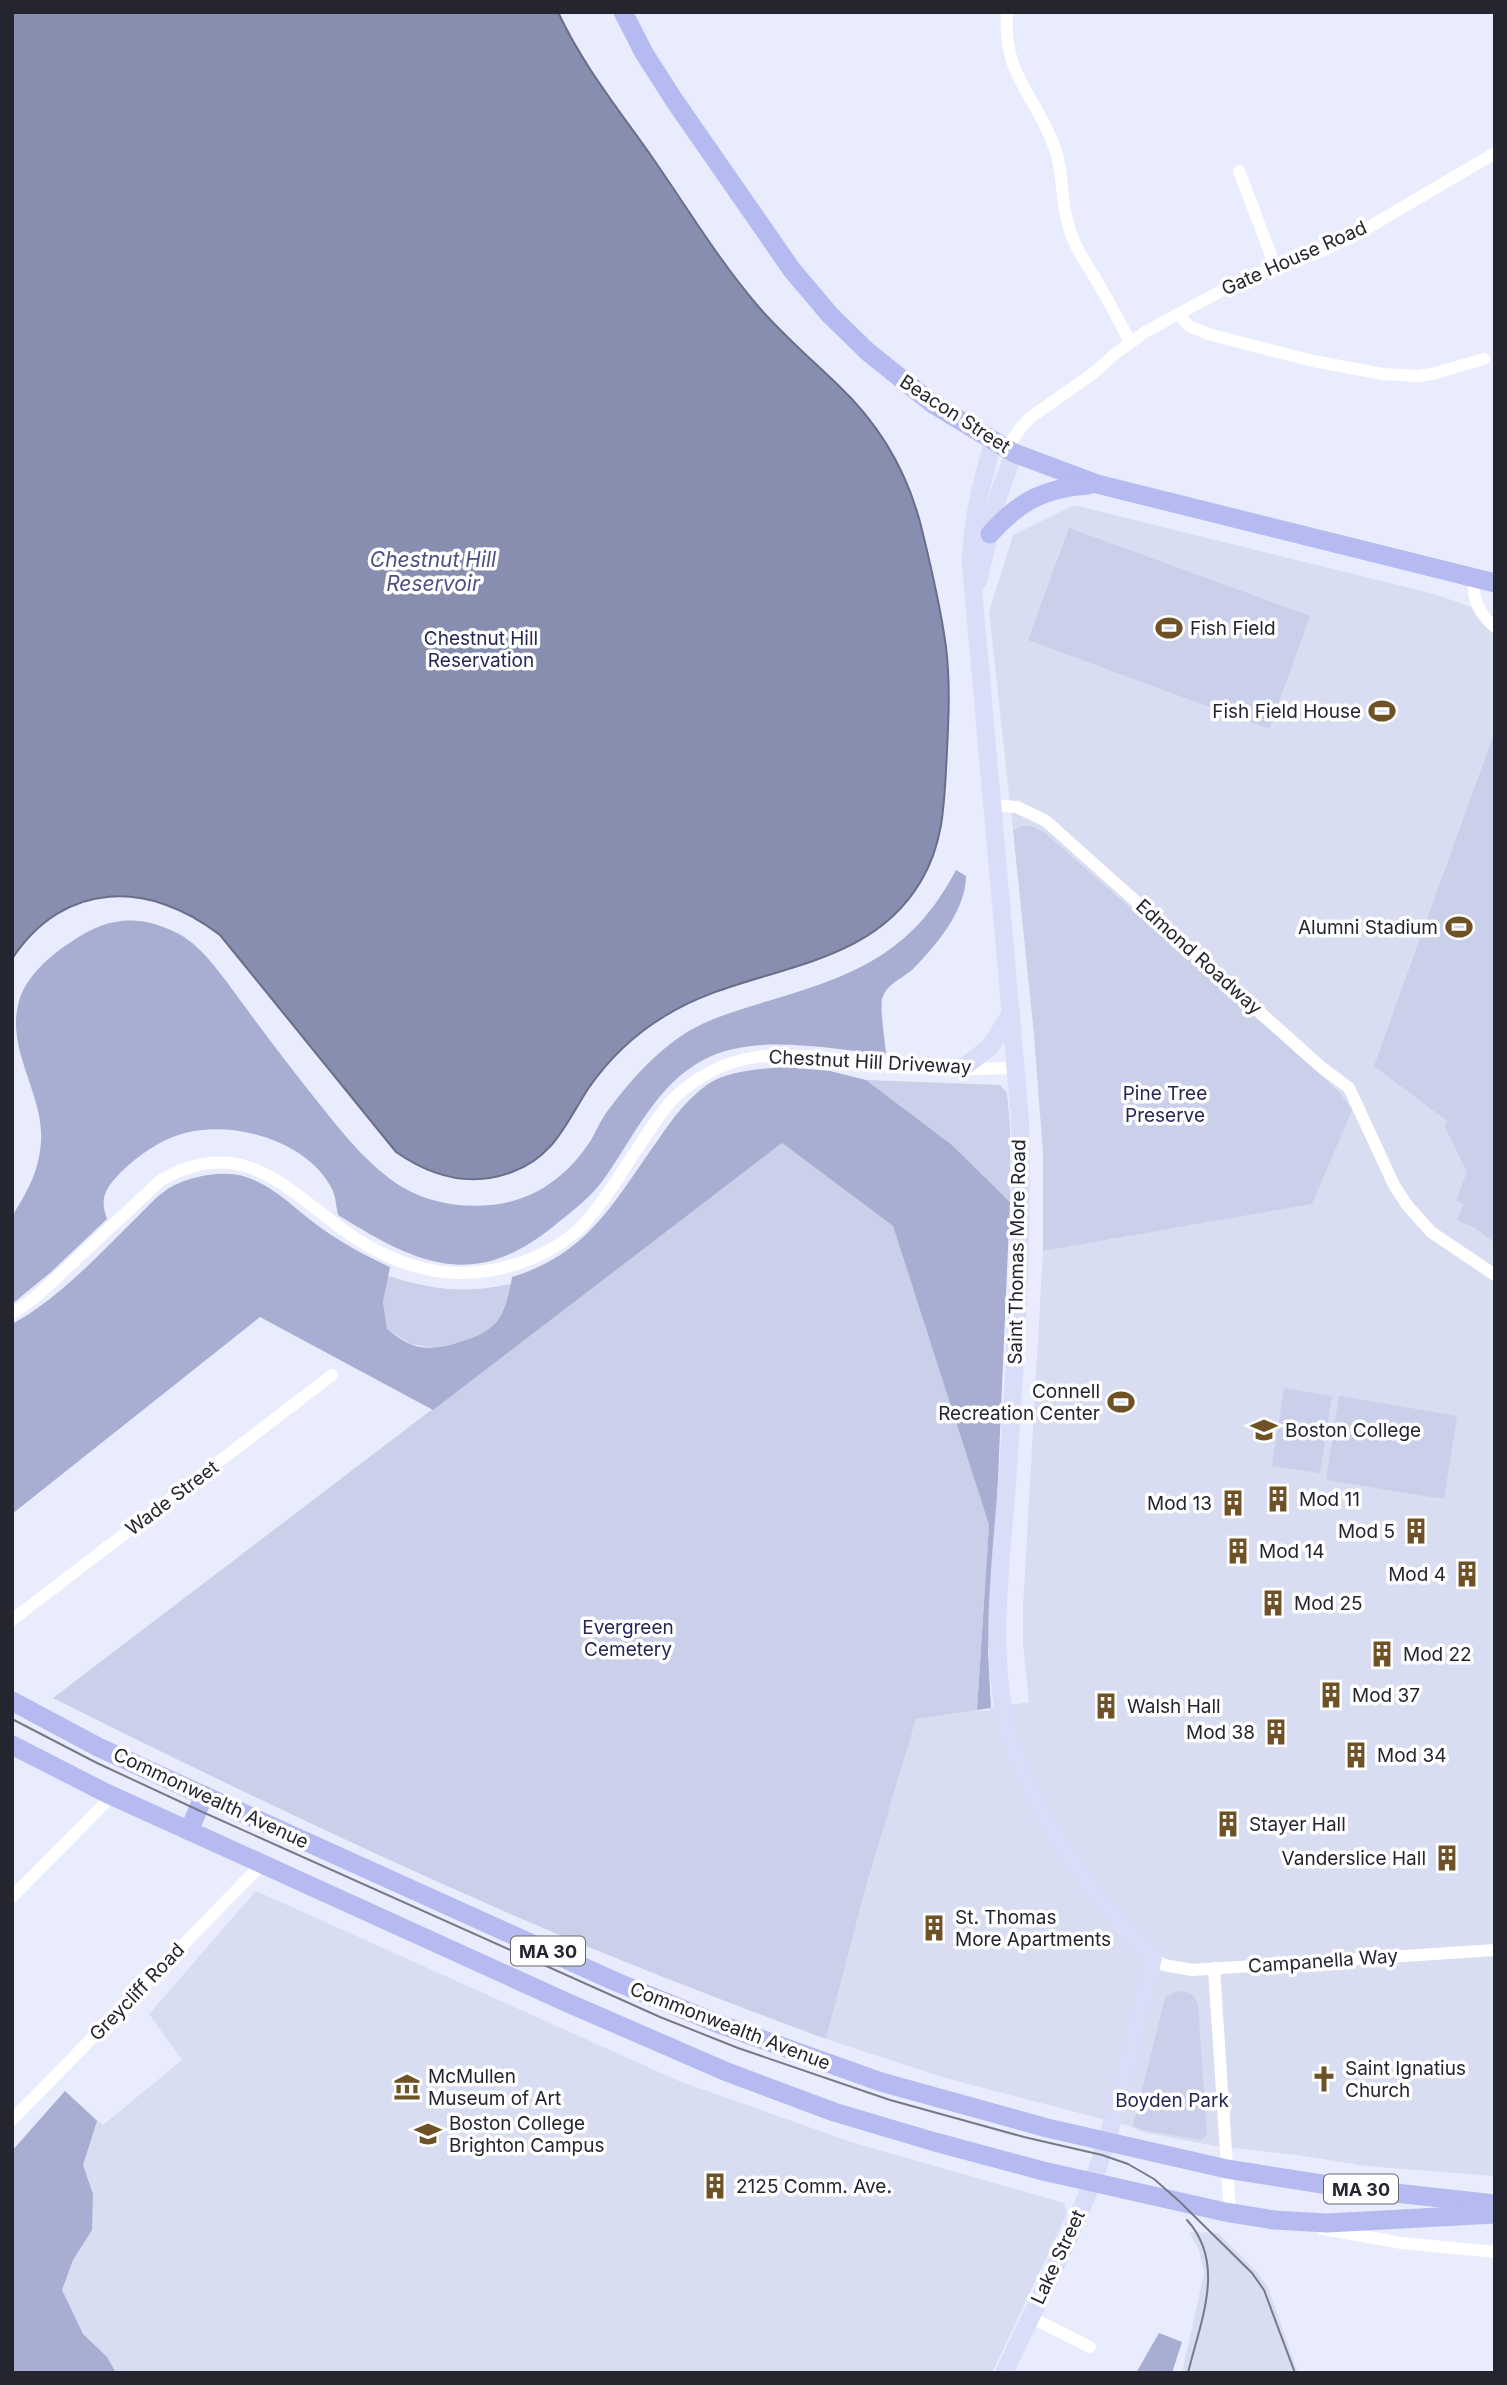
<svg xmlns="http://www.w3.org/2000/svg" width="1507" height="2385" viewBox="0 0 1507 2385" font-family="Inter,sans-serif">
	<style>
		.built { fill: #d9ddf1 }
		.green { fill: #cacfea }
		.forest { fill: #a8aed1 }
		.water { fill: #888eaf; stroke: #6a6e89; stroke-width: 2 }
		.lines { fill: none; stroke-linecap: round; stroke-linejoin: round }
		.street { stroke: #fff; stroke-width: 12 }
		.secondary { stroke: #daddf8; stroke-width: 18 }
		.primary { stroke: #b5bbf1; stroke-width: 19 }
		.tram { stroke: #777986; stroke-width: 2 }
		.labels { text-anchor: middle; dominant-baseline: central; stroke-width: 7; stroke-linejoin: round; paint-order: stroke }
		.shield { fill: #fff; stroke: #66666d; stroke-width: 2 }
		.shield-label { font-size: 18px; font-weight: bold; fill: #24252f }
		.street-label { font-size: 19px; fill: #24252f; stroke: #fff }
		.poi-label { font-size: 19px; fill: #24252f; stroke: #fff; text-anchor: start }
		.park-label { font-size: 19px; fill: #252755; stroke: #fff }
		.water-label { font-size: 21px; font-style: italic; fill: #4c5183; stroke: #fff }
	</style>
	<rect width="100%" height="100%" fill="#e9ecfd"/>
	<g class="built">
		<polygon points="1074,505 1434,594 1495,615 1495,2176 1366,2166 1297,2155 1215,2146 1142,2132 1129,2126 942,2077 826,2039 865,1890 916,1719 977,1710 988,1711 991,1708 1029,1702 1023,1643 1023,1608 1043,1251 1312,1204 1351,1110 1338,1089 1043,831 1031,826 1022,826 1013,830 989,612 1013,535"/>
		<polygon points="256,1891 679,2081 854,2143 1064,2203 1067,2214 992,2373 12,2373 12,2151 65,2091 103,2125 182,2060 149,2014"/>
		<polygon points="1189,2232 1218,2233 1256,2271 1268,2287 1298,2373 1182,2373 1204,2273 1199,2250"/>
	</g>
	<g class="green">
		<polygon points="1069,528 1310,616 1269,729 1028,640"/>
		<polygon points="1495,731 1495,1243 1477,1229 1457,1220 1464,1204 1456,1201 1467,1172 1445,1127 1447,1121 1374,1066"/>
		<polygon points="1022,826 1031,826 1043,831 1338,1090 1352,1110 1312,1204 1043,1251 1043,1153 1034,1035 1013,830"/>
		<polygon points="866,1080 1000,1085 1007,1093 1010,1125 1010,1202 952,1145"/>
		<path d="M782,1143L893,1226L989,1525L977,1710L916,1719L865,1890L826,2039C724,2001 622,1962 522,1919C363,1850 207,1775 53,1698Z"/>
		<path d="M388,1276C433,1290 465,1294 511,1284L509,1298L502,1314L488,1333L468,1340L436,1348L410,1344L387,1329L383,1302Z"/>
		<polygon points="1284,1388 1332,1396 1320,1473 1272,1466"/>
		<polygon points="1339,1396 1457,1416 1444,1499 1326,1480"/>
		<polygon points="1185,1991 1194,1997 1198,2004 1207,2135 1201,2140 1144,2130 1133,2126 1165,1998 1174,1992"/>
	</g>
	<g class="forest">
		<path d="M956,870L966,876C966,910 936,946 913,969C902,979 887,983 882,999C880,1009 885,1042 886,1054C829,1050 755,1032 703,1060C657,1085 636,1133 608,1173C594,1195 575,1209 555,1225C474,1292 417,1264 338,1215C336,1206 336,1197 332,1189C308,1141 234,1120 185,1133C161,1139 139,1155 121,1172C106,1188 99,1197 107,1219L50,1273L12,1304C12,1283 12,1263 12,1242C12,1235 11,1226 12,1219C14,1211 22,1201 26,1192C35,1176 40,1159 41,1141C44,1095 7,1052 18,1005C24,978 49,956 71,942C107,917 138,913 179,934C204,947 228,984 246,1008C270,1041 295,1073 321,1106C345,1136 369,1166 402,1187C429,1203 461,1208 491,1205C534,1201 568,1176 591,1140C596,1131 600,1122 606,1113C629,1082 654,1053 687,1032C716,1015 749,1007 781,997C862,973 915,948 956,870Z"/>
		<path d="M786,1067L830,1071L866,1080L952,1145L1010,1202L996,1524L988,1652L991,1708L977,1710L989,1525L893,1226L782,1143L433,1410L260,1317L12,1514V1324C55,1301 95,1259 130,1224C141,1214 152,1200 165,1191C184,1177 223,1169 246,1177C274,1186 294,1208 317,1225C340,1242 364,1255 390,1267L383,1302L387,1329C394,1334 402,1341 410,1344C424,1350 439,1348 453,1344C496,1333 505,1320 512,1277C590,1253 614,1201 658,1140C672,1119 687,1099 708,1084C730,1070 761,1069 786,1067Z"/>
		<polygon points="65,2091 97,2121 83,2165 93,2194 92,2230 73,2260 62,2290 83,2334 107,2357 116,2373 12,2373 12,2151"/>
		<polygon points="1159,2333 1182,2342 1172,2373 1136,2373"/>
	</g>
	<path class="water" d="M12,12H558C582,64 619,110 652,157C686,206 718,259 757,305C782,334 811,359 839,386C881,426 910,477 923,534C932,571 941,609 946,647C951,688 948,729 946,770C944,809 942,846 921,881C866,975 748,964 665,1016C635,1034 608,1060 588,1089C566,1123 554,1157 512,1172C470,1188 432,1177 396,1152L220,935C149,880 64,880 12,959Z"/>
	<g class="lines">
		<g class="street">
			<path d="M1007,12C1003,77 1034,92 1054,146C1064,171 1060,198 1068,224C1074,249 1090,268 1102,290C1112,307 1121,325 1130,342"/>
			<polyline points="1239,171 1276,268"/>
			<polyline points="1178,314 1189,326 1208,334 1313,361 1383,374 1417,376 1432,374 1484,359"/>
			<polyline points="1006,449 1022,426 1031,417 1091,375 1116,353 1145,332 1245,278 1315,254 1354,236 1495,153"/>
			<path d="M1475,578C1471,598 1479,614 1495,627"/>
			<polyline points="992,805 1017,807 1046,821 1320,1066 1349,1088 1394,1185 1407,1205 1431,1232 1495,1275"/>
			<path d="M12,1314L37,1296L161,1180C245,1132 288,1192 352,1236C394,1264 442,1280 493,1270C524,1264 554,1251 578,1230C594,1215 605,1197 617,1180C634,1153 651,1126 671,1101C739,1034 808,1058 892,1066C933,1070 974,1069 1015,1068"/>
			<polyline points="12,1620 332,1375"/>
			<polyline points="12,1897 112,1796"/>
			<polyline points="1153,1958 1164,1965 1192,1970 1495,1950"/>
			<polyline points="1214,1968 1230,2213"/>
			<polyline points="12,2120 262,1864"/>
			<polyline points="1323,2229 1402,2243 1495,2252"/>
			<polyline points="1030,2317 1090,2347"/>
		</g>
		<g class="secondary">
			<path d="M993,442C982,483 971,522 971,565L1020,1119C1023,1236 1016,1352 1008,1469C1003,1554 986,1649 1009,1732C1033,1819 1091,1895 1153,1958C1135,2026 1122,2097 1099,2164C1073,2236 1036,2304 1004,2373"/>
			<polyline points="978,581 999,494 1014,453"/>
			<polyline points="961,1069 990,1047 1011,1013"/>
		</g>
		<g class="primary">
			<polyline points="623,12 644,53 674,100 792,270 830,315 868,352 933,404 1014,453 1097,484 1495,583"/>
			<path d="M990,534C1019,501 1045,488 1088,485"/>
			<polyline points="12,1701 98,1747 150,1771 614,1981 719,2024 881,2082 1047,2128 1227,2169 1341,2187 1495,2204"/>
			<polyline points="12,1745 106,1793 568,2003 727,2072 834,2112 935,2142 1043,2171 1225,2212 1274,2220 1327,2223 1495,2214"/>
			<polyline points="189,1831 204,1795"/>
		</g>
		<g class="tram">
			<polyline points="12,1719 97,1763 198,1810 660,2017 738,2048 890,2100 1024,2137 1102,2155 1128,2164 1154,2179 1179,2201 1252,2273 1264,2290 1295,2373"/>
			<path d="M1187,2220C1227,2264 1200,2322 1188,2373"/>
		</g>
	</g>
	<defs>
		<g id="stadium-bare" transform="scale(2.1)"><path d="M0-5a6.5 5 0 1 0 0 10a6.5 5 0 1 0 0-10ZM-3.5-1.8h7v3.6h-7Z" fill="#6e5125" stroke="#fff" stroke-width="2.5" paint-order="stroke"/></g>
		<g id="university-bare" transform="scale(2.1)"><path d="M0-5L7-2L0 1L-7-2ZM-4 1L0 2.5L4 1V4Q0 6-4 4Z" fill="#6e5125" stroke="#fff" stroke-width="2.5" paint-order="stroke"/></g>
		<g id="building-bare" transform="scale(2.1)"><path d="M-4-6H4V6H1V3H-1V6H-4ZM-2.5-4.3h1.7v1.8h-1.7ZM.8-4.3h1.7v1.8H.8ZM-2.5-1h1.7V.8h-1.7ZM.8-1h1.7V.8H.8Z" fill="#6e5125" stroke="#fff" stroke-width="2.5" paint-order="stroke"/></g>
		<g id="church-bare" transform="scale(2.1)"><path d="M-1.2-6h2.4v3.5h3.3v2.4h-3.3V6h-2.4V-.1h-3.3v-2.4h3.3Z" fill="#6e5125" stroke="#fff" stroke-width="2.5" paint-order="stroke"/></g>
		<g id="museum-bare" transform="scale(2.1)"><path d="M0-6L6-3V-2H-6V-3ZM-5-1h2V3h-2ZM-1-1h2V3h-2ZM3-1h2V3H3ZM-6 4H6V6H-6Z" fill="#6e5125" stroke="#fff" stroke-width="2.5" paint-order="stroke"/></g>
	</defs>
	<g fill-rule="evenodd">
		<use href="#stadium-bare" x="1169" y="628"/>
		<use href="#stadium-bare" x="1382" y="711"/>
		<use href="#stadium-bare" x="1459" y="927"/>
		<use href="#stadium-bare" x="1121" y="1402"/>
		<use href="#university-bare" x="1264" y="1430"/>
		<use href="#building-bare" x="1278" y="1499"/>
		<use href="#building-bare" x="1233" y="1503"/>
		<use href="#building-bare" x="1416" y="1531"/>
		<use href="#building-bare" x="1238" y="1551"/>
		<use href="#building-bare" x="1467" y="1574"/>
		<use href="#building-bare" x="1273" y="1603"/>
		<use href="#building-bare" x="1382" y="1654"/>
		<use href="#building-bare" x="1331" y="1695"/>
		<use href="#building-bare" x="1106" y="1706"/>
		<use href="#building-bare" x="1276" y="1732"/>
		<use href="#building-bare" x="1356" y="1755"/>
		<use href="#building-bare" x="1228" y="1824"/>
		<use href="#building-bare" x="1447" y="1858"/>
		<use href="#building-bare" x="934" y="1928"/>
		<use href="#church-bare" x="1324" y="2079"/>
		<use href="#museum-bare" x="407" y="2087"/>
		<use href="#university-bare" x="428" y="2134"/>
		<use href="#building-bare" x="715" y="2186"/>
	</g>
	<g class="labels">
		<g class="shield">
			<rect x="511" y="1936.5" width="74" height="29" rx="5"/>
			<rect x="1324" y="2174.5" width="74" height="29" rx="5"/>
		</g>
		<g class="shield-label">
			<text x="548" y="1951">MA 30</text>
			<text x="1361" y="2189">MA 30</text>
		</g>
		<g class="street-label">
			<text transform="translate(1294 258) rotate(-24)">Gate House Road</text>
			<text transform="translate(955 414) rotate(33)">Beacon Street</text>
			<text transform="translate(1199 957) rotate(42)">Edmond Roadway</text>
			<text transform="translate(870 1062) rotate(3)">Chestnut Hill Driveway</text>
			<text transform="translate(1017 1252) rotate(-89)">Saint Thomas More Road</text>
			<text transform="translate(172 1498) rotate(-37)">Wade Street</text>
			<text transform="translate(211 1798) rotate(25)">Commonwealth Avenue</text>
			<text transform="translate(1323 1961) rotate(-4)">Campanella Way</text>
			<text transform="translate(137 1992) rotate(-46)">Greycliff Road</text>
			<text transform="translate(730 2026) rotate(21)">Commonwealth Avenue</text>
			<text transform="translate(1058 2257) rotate(-65)">Lake Street</text>
		</g>
		<g class="poi-label">
			<text x="1190" y="628">Fish Field</text>
			<text x="1361" y="711" text-anchor="end">Fish Field House</text>
			<text x="1438" y="927" text-anchor="end">Alumni Stadium</text>
			<text x="1100" y="1391" text-anchor="end">Connell<tspan x="1100" dy="22">Recreation Center</tspan></text>
			<text x="1285" y="1430">Boston College</text>
			<text x="1299" y="1499">Mod 11</text>
			<text x="1212" y="1503" text-anchor="end">Mod 13</text>
			<text x="1395" y="1531" text-anchor="end">Mod 5</text>
			<text x="1259" y="1551">Mod 14</text>
			<text x="1446" y="1574" text-anchor="end">Mod 4</text>
			<text x="1294" y="1603">Mod 25</text>
			<text x="1403" y="1654">Mod 22</text>
			<text x="1352" y="1695">Mod 37</text>
			<text x="1127" y="1706">Walsh Hall</text>
			<text x="1255" y="1732" text-anchor="end">Mod 38</text>
			<text x="1377" y="1755">Mod 34</text>
			<text x="1249" y="1824">Stayer Hall</text>
			<text x="1426" y="1858" text-anchor="end">Vanderslice Hall</text>
			<text x="955" y="1917">St. Thomas<tspan x="955" dy="22">More Apartments</tspan></text>
			<text x="1345" y="2068">Saint Ignatius<tspan x="1345" dy="22">Church</tspan></text>
			<text x="428" y="2076">McMullen<tspan x="428" dy="22">Museum of Art</tspan></text>
			<text x="449" y="2123">Boston College<tspan x="449" dy="22">Brighton Campus</tspan></text>
			<text x="736" y="2186">2125 Comm. Ave.</text>
		</g>
		<g class="park-label">
			<text x="481" y="638">Chestnut Hill<tspan x="481" dy="22">Reservation</tspan></text>
			<text x="1165" y="1093">Pine Tree<tspan x="1165" dy="22">Preserve</tspan></text>
			<text x="628" y="1627">Evergreen<tspan x="628" dy="22">Cemetery</tspan></text>
			<text x="1172" y="2100">Boyden Park</text>
		</g>
		<g class="water-label">
			<text x="433" y="559">Chestnut Hill<tspan x="433" dy="24">Reservoir</tspan></text>
		</g>
	</g>
	<rect width="1507" height="2385" fill="none" stroke="#24252f" stroke-width="28"/>
</svg>
